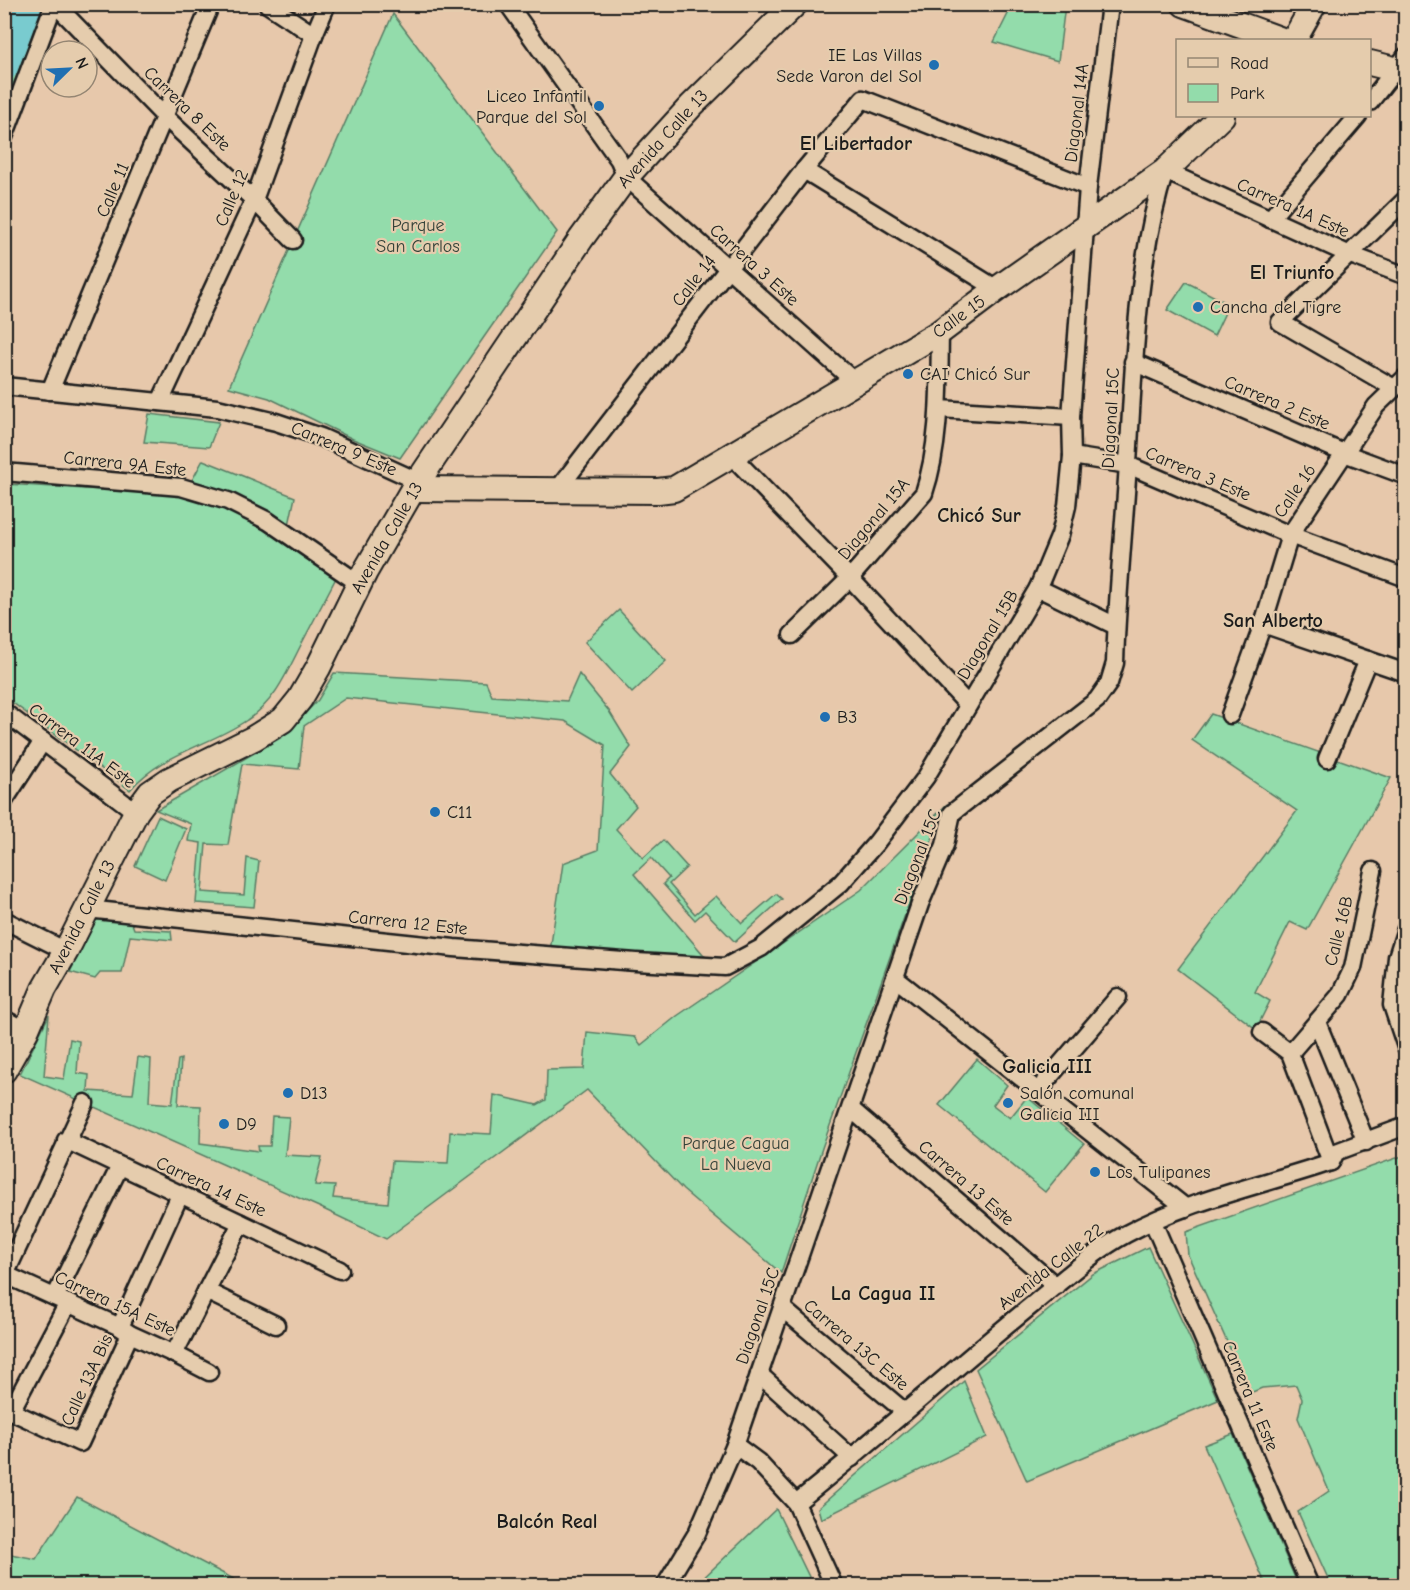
<svg xmlns="http://www.w3.org/2000/svg" width="1410" height="1590" viewBox="0 0 1410 1590" font-family="'Comic Neue',sans-serif">
	<style>
		.green { fill: #93dcab; stroke: #587c64; stroke-width: 1.5 }
		.lines { fill: none; stroke-linecap: round; stroke-linejoin: round }
		.river { stroke: #79cbcf; stroke-width: 28 }
		.street-casing { stroke: #1c1c1c; stroke-width: 21 }
		.secondary-casing { stroke: #1c1c1c; stroke-width: 28 }
		.street { stroke: #e5ccad; stroke-width: 16 }
		.secondary { stroke: #e5ccad; stroke-width: 24 }
		.poi-dot { fill: #1f6fb2; stroke: #e5ccad; stroke-width: 2 }
		.labels { text-anchor: middle; dominant-baseline: central; stroke-width: 4.5; stroke-linejoin: round; paint-order: stroke }
		.poi-label { font-size: 18px; fill: #1c1c1c; stroke: #e5ccad; text-anchor: start }
		.street-label { font-size: 18px; fill: #1c1c1c; stroke: #e5ccad }
		.park-label { font-size: 18px; fill: #344239; stroke: #e5ccad }
		.neighbourhood-label { font-size: 20px; font-weight: bold; fill: #1c1c1c; stroke: #e5ccad }
	</style>
	<rect width="100%" height="100%" fill="#e7c8ab"/>
	<filter id="ink" filterUnits="userSpaceOnUse"><feTurbulence type="fractalNoise" baseFrequency=".0167" numOctaves="2"/><feDisplacementMap in="SourceGraphic" scale="12" xChannelSelector="R" yChannelSelector="G"/><feConvolveMatrix kernelMatrix="1 2 1 2 8 2 1 2 1" color-interpolation-filters="sRGB"/></filter>
	<g filter="url(#ink)">
		<g class="green">
			<polygon points="1013,4 1065,5 1058,61 994,42"/>
			<polygon points="16,5 43,5 5,108 5,35"/>
			<polygon points="393,14 557,232 400,458 353,439 269,398 229,387"/>
			<polygon points="1186,282 1229,304 1214,336 1167,310"/>
			<polygon points="149,414 219,422 209,447 144,442"/>
			<path d="M203,460L295,497L286,539L338,574C326,597 314,620 302,643C287,672 275,702 247,720C209,746 162,753 130,790L5,697L4,583L10,554L5,484L184,495Z"/>
			<polygon points="619,610 666,661 632,693 585,642"/>
			<polygon points="334,673 486,682 492,696 567,701 579,674 609,711 631,747 610,774 636,806 616,829 643,858 663,840 687,867 669,884 695,914 716,896 742,923 776,894 782,899 735,942 705,911 695,920 663,884 669,878 651,858 634,874 709,961 550,951 563,863 598,850 605,745 565,721 346,698 304,726 299,769 242,764 228,845 206,844 202,892 244,895 247,858 259,861 254,907 196,903 201,843 188,841 191,824 156,810 282,737 318,700"/>
			<polygon points="1211,714 1391,778 1307,930 1290,922 1255,992 1270,1001 1256,1029 1178,969 1297,811 1192,740"/>
			<polygon points="947,804 932,839 822,1148 781,1273 683,1190 587,1090 386,1239 319,1207 20,1074 49,1015 44,1076 64,1079 70,1039 79,1041 77,1073 89,1075 88,1091 133,1094 138,1057 151,1059 149,1102 172,1104 178,1060 181,1059 178,1105 201,1106 200,1143 259,1151 258,1146 270,1146 272,1116 289,1117 285,1155 322,1157 315,1185 335,1186 333,1198 388,1203 392,1161 448,1163 450,1132 491,1134 494,1095 537,1105 546,1100 547,1070 584,1069 587,1032 635,1037 641,1045 677,1016 861,890"/>
			<polygon points="158,816 186,829 165,880 135,866"/>
			<polygon points="97,917 131,921 134,929 171,931 172,940 130,936 122,973 100,973 95,979 70,972"/>
			<polygon points="977,1059 1007,1085 993,1105 1010,1118 1027,1097 1084,1144 1045,1192 939,1105"/>
			<polygon points="1405,1155 1405,1585 1331,1585 1298,1512 1329,1491 1298,1418 1302,1399 1296,1385 1262,1388 1250,1393 1188,1255 1186,1232"/>
			<polygon points="1148,1247 1218,1400 1027,1481 976,1369 1093,1274"/>
			<polygon points="964,1381 987,1437 821,1519 818,1508"/>
			<polygon points="1233,1434 1298,1585 1266,1585 1204,1445"/>
			<polygon points="77,1497 245,1585 5,1585 5,1553 36,1559"/>
			<polygon points="776,1509 813,1585 696,1585"/>
		</g>
		<g class="lines">
			<polyline class="river" points="4,67 28,4"/>
			<g class="street-casing">
				<g id="street">
					<polyline points="55,4 165,117 254,200 293,240"/>
					<polyline points="267,4 314,35"/>
					<polyline points="508,4 619,160 626,177 855,382"/>
					<polyline points="1370,102 1406,56"/>
					<polyline points="4,137 54,4"/>
					<polyline points="804,170 997,289"/>
					<polyline points="1270,219 1358,116"/>
					<polyline points="1133,362 1344,453 1406,476"/>
					<polyline points="4,386 217,408 276,422 321,437 413,479 413,489"/>
					<polyline points="1394,388 1280,322 1406,199"/>
					<polyline points="50,391 211,4"/>
					<polyline points="160,402 254,200 314,35 327,4"/>
					<polyline points="939,409 1071,417"/>
					<polyline points="730,454 850,578 968,705"/>
					<polyline points="1072,456 1128,465 1290,535 1406,578"/>
					<polyline points="4,472 181,487 228,501 268,521 351,578 359,586"/>
					<polyline points="558,489 804,170 863,99 1088,187"/>
					<polyline points="1038,588 1116,626"/>
					<polyline points="1263,624 1406,673"/>
					<path d="M792,635L850,578L924,493C941,442 939,386 940,332"/>
					<polyline points="4,712 136,812"/>
					<polyline points="1230,715 1263,624 1290,535 1376,406 1406,377"/>
					<polyline points="1327,759 1368,660"/>
					<polyline points="4,801 43,741"/>
					<polyline points="87,909 454,948 636,962 725,967 761,948 841,883 876,843 926,777 1038,588 1060,535 1067,506 1072,456 1071,417 1088,187 1110,4"/>
					<polyline points="4,920 66,951"/>
					<polyline points="1406,929 1397,957 1392,1005 1406,1047"/>
					<polyline points="895,978 1186,1208"/>
					<polyline points="4,1019 26,1031"/>
					<polyline points="1317,1022 1366,1142"/>
					<polyline points="1262,1032 1290,1053"/>
					<polyline points="1290,1053 1340,995 1353,968 1373,871"/>
					<polyline points="1290,1053 1331,1162"/>
					<polyline points="1042,1093 1046,1081 1118,997"/>
					<polyline points="851,1109 1056,1286"/>
					<polyline points="66,1140 340,1270"/>
					<polyline points="1153,1222 1310,1586"/>
					<polyline points="4,1274 120,1327 130,1334 174,1354 209,1372"/>
					<polyline points="4,1277 85,1103"/>
					<polyline points="206,1291 276,1325"/>
					<polyline points="55,1297 120,1166"/>
					<polyline points="782,1308 905,1412"/>
					<polyline points="120,1327 180,1195"/>
					<polyline points="174,1354 241,1223"/>
					<polyline points="759,1374 852,1458"/>
					<polyline points="4,1408 80,1443 130,1334"/>
					<polyline points="11,1411 68,1303"/>
					<polyline points="735,1445 758,1462 796,1503 834,1586"/>
					<path d="M796,1503C876,1439 952,1370 1032,1305C1062,1281 1091,1253 1126,1234C1189,1200 1263,1185 1331,1162L1336,1152L1406,1126"/>
					<path d="M665,1586L697,1533L735,1445L920,904L945,845L952,813L1097,700L1109,683L1115,663C1117,596 1124,530 1128,463C1134,368 1136,262 1165,171L1348,254L1406,276"/>
				</g>
			</g>
			<g class="secondary-casing">
				<g id="secondary">
					<polyline points="1184,4 1282,40"/>
					<polyline points="1294,40 1314,4"/>
					<polyline points="1370,63 1406,72"/>
					<polyline points="413,489 658,491 674,489 940,332 997,289 1165,171 1222,116"/>
					<polyline points="4,1070 26,1031 44,989 66,951 136,812 150,793 169,780 254,738 283,720 300,699 318,668 365,572 413,489 581,239 626,177 691,106 795,4"/>
				</g>
			</g>
			<use href="#street" class="street"/>
			<use href="#secondary" class="secondary"/>
		</g>
	</g>
	<g class="poi-dot">
		<circle cx="934" cy="65" r="6"/>
		<circle cx="599" cy="106" r="6"/>
		<circle cx="1198" cy="307" r="6"/>
		<circle cx="908" cy="374" r="6"/>
		<circle cx="825" cy="717" r="6"/>
		<circle cx="435" cy="812" r="6"/>
		<circle cx="288" cy="1093" r="6"/>
		<circle cx="1008" cy="1103" r="6"/>
		<circle cx="224" cy="1124" r="6"/>
		<circle cx="1095" cy="1172" r="6"/>
	</g>
	<g class="labels">
		<g class="poi-label">
			<text x="922" y="55" text-anchor="end">IE Las Villas<tspan x="922" dy="21">Sede Varon del Sol</tspan></text>
			<text x="587" y="96" text-anchor="end">Liceo Infantil<tspan x="587" dy="21">Parque del Sol</tspan></text>
			<text x="1210" y="307">Cancha del Tigre</text>
			<text x="920" y="374">CAI Chicó Sur</text>
			<text x="837" y="717">B3</text>
			<text x="447" y="812">C11</text>
			<text x="300" y="1093">D13</text>
			<text x="1020" y="1093">Salón comunal<tspan x="1020" dy="21">Galicia III</tspan></text>
			<text x="236" y="1124">D9</text>
			<text x="1107" y="1172">Los Tulipanes</text>
		</g>
		<g class="street-label">
			<text transform="translate(187 109) rotate(44)">Carrera 8 Este</text>
			<text transform="translate(1077 113) rotate(-83)">Diagonal 14A</text>
			<text transform="translate(663 139) rotate(-48)">Avenida Calle 13</text>
			<text transform="translate(113 190) rotate(-67)">Calle 11</text>
			<text transform="translate(232 198) rotate(-67)">Calle 12</text>
			<text transform="translate(1293 208) rotate(24)">Carrera 1A Este</text>
			<text transform="translate(754 265) rotate(42)">Carrera 3 Este</text>
			<text transform="translate(694 281) rotate(-52)">Calle 14</text>
			<text transform="translate(959 317) rotate(-36)">Calle 15</text>
			<text transform="translate(1277 403) rotate(23)">Carrera 2 Este</text>
			<text transform="translate(1111 418) rotate(-87)">Diagonal 15C</text>
			<text transform="translate(344 449) rotate(23)">Carrera 9 Este</text>
			<text transform="translate(125 464) rotate(6)">Carrera 9A Este</text>
			<text transform="translate(1198 474) rotate(23)">Carrera 3 Este</text>
			<text transform="translate(1295 491) rotate(-56)">Calle 16</text>
			<text transform="translate(874 519) rotate(-50)">Diagonal 15A</text>
			<text transform="translate(387 538) rotate(-60)">Avenida Calle 13</text>
			<text transform="translate(988 635) rotate(-59)">Diagonal 15B</text>
			<text transform="translate(82 746) rotate(37)">Carrera 11A Este</text>
			<text transform="translate(918 857) rotate(-69)">Diagonal 15C</text>
			<text transform="translate(82 917) rotate(-63)">Avenida Calle 13</text>
			<text transform="translate(408 923) rotate(6)">Carrera 12 Este</text>
			<text transform="translate(1339 931) rotate(-76)">Calle 16B</text>
			<text transform="translate(966 1183) rotate(41)">Carrera 13 Este</text>
			<text transform="translate(211 1187) rotate(25)">Carrera 14 Este</text>
			<text transform="translate(1051 1267) rotate(-38)">Avenida Calle 22</text>
			<text transform="translate(115 1304) rotate(25)">Carrera 15A Este</text>
			<text transform="translate(758 1316) rotate(-71)">Diagonal 15C</text>
			<text transform="translate(856 1345) rotate(40)">Carrera 13C Este</text>
			<text transform="translate(87 1380) rotate(-65)">Calle 13A Bis</text>
			<text transform="translate(1250 1396) rotate(67)">Carrera 11 Este</text>
		</g>
		<g class="park-label">
			<text x="418" y="225">Parque<tspan x="418" dy="21">San Carlos</tspan></text>
			<text x="736" y="1143">Parque Cagua<tspan x="736" dy="21">La Nueva</tspan></text>
		</g>
		<g class="neighbourhood-label">
			<text x="856" y="143">El Libertador</text>
			<text x="1292" y="272">El Triunfo</text>
			<text x="979" y="515">Chicó Sur</text>
			<text x="1273" y="620">San Alberto</text>
			<text x="1047" y="1066">Galicia III</text>
			<text x="883" y="1293">La Cagua II</text>
			<text x="547" y="1521">Balcón Real</text>
		</g>
	</g>
	<rect width="1410" height="1590" fill="none" stroke="#e5ccad" stroke-width="24"/>
	<rect x="12" y="12" width="1386" height="1566" fill="none" stroke="#1c1c1c" stroke-width="2" filter="url(#ink)"/>
	<rect x="1176" y="39" width="195" height="78" fill="#e5ccad" stroke="#958673" stroke-width="1.5"/>
	<rect x="1188" y="58" width="30" height="9" fill="#e5ccad" stroke="#958673" stroke-width="1.5"/>
	<text x="1230" y="69" font-size="18" fill="#1c1c1c">Road</text>
	<rect x="1188" y="84" width="30" height="18" fill="#93dcab" stroke="#958673" stroke-width="1.5"/>
	<text x="1230" y="99" font-size="18" fill="#1c1c1c">Park</text>
	<g transform="translate(69 69) rotate(66)"><circle r="28" fill="#e5ccad" stroke="#958673" stroke-width="1.5"/>
	<path d="M0-4.5L10 22L0 15L-10 22Z" fill="#1f6fb2"/>
	<text y="-9" font-size="16" font-weight="bold" text-anchor="middle" fill="#1c1c1c">N</text>
	</g>
</svg>
